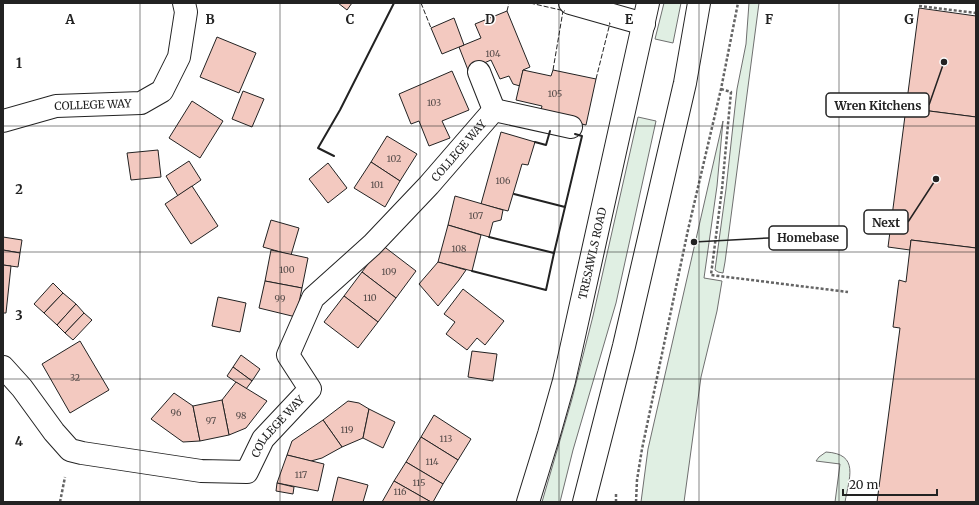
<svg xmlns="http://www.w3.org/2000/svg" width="979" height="505" viewBox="0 0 979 505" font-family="Merriweather,serif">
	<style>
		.green { fill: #e0efe3; stroke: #6f6f6f }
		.building { fill: #f3c9c0; stroke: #222 }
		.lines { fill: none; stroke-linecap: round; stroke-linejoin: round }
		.minor-casing { stroke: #222; stroke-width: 24 }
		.highway-casing { stroke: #222; stroke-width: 24 }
		.path { stroke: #646464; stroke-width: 2.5; stroke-dasharray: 3 2; stroke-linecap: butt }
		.minor { stroke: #fff; stroke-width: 22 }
		.highway { stroke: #fff; stroke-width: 22 }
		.fence { stroke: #222; stroke-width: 1; stroke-dasharray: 5 2; stroke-linecap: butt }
		.wall { stroke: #222; stroke-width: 2 }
		.grid { fill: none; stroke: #222; stroke-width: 1; stroke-opacity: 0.55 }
		.labels { text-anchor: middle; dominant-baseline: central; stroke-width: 3; stroke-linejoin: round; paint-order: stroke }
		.number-label { font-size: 9px; fill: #564c4a }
		.street-label { font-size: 11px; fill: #222; stroke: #fff }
		.grid-label { font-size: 13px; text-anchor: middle; font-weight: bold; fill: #222; stroke: #fff; stroke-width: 3; stroke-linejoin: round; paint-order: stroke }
		.leader { fill: none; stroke: #222; stroke-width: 1.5 }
		.callout-dot { fill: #222; stroke: #fff; stroke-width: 1.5 }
		.callout { fill: #fff; stroke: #222; stroke-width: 1.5 }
		.callout-label { font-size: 12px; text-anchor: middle; font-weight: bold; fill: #222 }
	</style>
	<rect width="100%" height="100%" fill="#fff"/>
	<g class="green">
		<polygon points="664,3 681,3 673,43 655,39"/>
		<polygon points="749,3 759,3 725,262 723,273 718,272 715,270 726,189 737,89 746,44"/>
		<polygon points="638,117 656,121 616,303 573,450 560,502 542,502 572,399 593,316"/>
		<polygon points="723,121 717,186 704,278 722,281 717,311 701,377 684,502 641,502 648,449"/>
		<path d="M826,452C860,454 849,478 845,502H835L840,464L816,461L819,457Z"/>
	</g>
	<g class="building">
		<polygon points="338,3 352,3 347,10"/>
		<polygon points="919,8 976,16 976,117 906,108"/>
		<polygon points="507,11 530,67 523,70 520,86 513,84 509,76 500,79 491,60 468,70 459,47 481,38 475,24"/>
		<polygon points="454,18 464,45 442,54 431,28"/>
		<polygon points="217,37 256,53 239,93 200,77"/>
		<polygon points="523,70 551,76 553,70 596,79 586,125 540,114 542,106 516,100"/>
		<polygon points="452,71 469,110 442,121 450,138 429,146 419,121 411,124 399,94"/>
		<polygon points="243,91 264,99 252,127 232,119"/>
		<polygon points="192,101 223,121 200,158 169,138"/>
		<polygon points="906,108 976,117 976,248 911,240 910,250 888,247"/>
		<polygon points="501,132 535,142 528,165 522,164 508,211 481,204"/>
		<polygon points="387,136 417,154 400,181 371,162"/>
		<polygon points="158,150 161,177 131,180 127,153"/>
		<polygon points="189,161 201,180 178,196 166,176"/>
		<polygon points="371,162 400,181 385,207 354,188"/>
		<polygon points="328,163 347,188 328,203 309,179"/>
		<polygon points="192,186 218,226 191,244 165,204"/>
		<polygon points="455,196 503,210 501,220 493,222 489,237 448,225"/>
		<polygon points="271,220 299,228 291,255 263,247"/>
		<polygon points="448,225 481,235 472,271 438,262"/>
		<polygon points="3,237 22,240 20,253 3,250"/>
		<polygon points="911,240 976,248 976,502 877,502 900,328 893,327 899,280 906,282"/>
		<polygon points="382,245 416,271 396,298 362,272"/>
		<polygon points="3,250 20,253 18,267 3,265"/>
		<polygon points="271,250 308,258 302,288 265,281"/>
		<polygon points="438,262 466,270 459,280 438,306 419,284"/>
		<polygon points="3,265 11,266 6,313 3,313"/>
		<polygon points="362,272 396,298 378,322 344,296"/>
		<polygon points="265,281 302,288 296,317 259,308"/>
		<polygon points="53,283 63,293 44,313 34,304"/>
		<polygon points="463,289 504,321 485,345 477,338 467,350 446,334 455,322 444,314"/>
		<polygon points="63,293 76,304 57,325 44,313"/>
		<polygon points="344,296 378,322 358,348 324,322"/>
		<polygon points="218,297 246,303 240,332 212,326"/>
		<polygon points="76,304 84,313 65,333 57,325"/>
		<polygon points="84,313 92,320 73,340 65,333"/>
		<polygon points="80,341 109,390 70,413 42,364"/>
		<polygon points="472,351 497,354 493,381 468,377"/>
		<polygon points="241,355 260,369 252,381 233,367"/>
		<polygon points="233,367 252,381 246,389 227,376"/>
		<polygon points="236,382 267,401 246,428 229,435 222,400"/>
		<polygon points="174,393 193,406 200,441 183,442 151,419"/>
		<polygon points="222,400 229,435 200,441 193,406"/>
		<polygon points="348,401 359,403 369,409 363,438 342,447 323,420"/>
		<polygon points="369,409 395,422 383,448 363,438"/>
		<polygon points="434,415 471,439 458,460 421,437"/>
		<polygon points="323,420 342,447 322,458 311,461 287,455 292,441"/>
		<polygon points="421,437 458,460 443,484 406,462"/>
		<polygon points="287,455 324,464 318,491 277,483"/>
		<polygon points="406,462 443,484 433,502 431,502 394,481"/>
		<polygon points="338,477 368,485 363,502 332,502"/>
		<polygon points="394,481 431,502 382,502"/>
		<polygon points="277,483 294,487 293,494 276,491"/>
	</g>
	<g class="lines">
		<g class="minor-casing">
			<g id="minor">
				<polyline points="570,3 644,24"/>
				<polyline points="479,72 494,110"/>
				<path id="s1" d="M3,121L56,106L141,103L162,91L179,57L186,12L184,3"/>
				<path id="s2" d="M3,367L22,388L54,432L70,450L82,453L201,471L247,472L263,439L310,389L288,355L313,298L372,245L429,185L494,110L571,127"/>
			</g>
		</g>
		<g class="highway-casing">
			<g id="highway">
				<path id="s3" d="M528,502L549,434L564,381L648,3"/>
				<polyline points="584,502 624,346 685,83 699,3"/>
			</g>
		</g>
		<g class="path">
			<polyline points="919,6 976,13"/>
			<polyline points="721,89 731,92 722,189 711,275 848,292"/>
			<polyline points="60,502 65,477"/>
			<polyline points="616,502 616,494"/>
			<polyline points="636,502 637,480 642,449 688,230 721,89 738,3"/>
		</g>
		<use href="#minor" class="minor"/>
		<use href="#highway" class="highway"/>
		<g class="fence">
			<polyline points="421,3 431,28"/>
			<polyline points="530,3 565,11"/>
			<polyline points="507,11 509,3"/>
			<polyline points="553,70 563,11"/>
			<polyline points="596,79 610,23 609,23"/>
		</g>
		<g class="wall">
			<polyline points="535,142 546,145 550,131"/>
			<polyline points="334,156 318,148 340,110 394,3"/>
			<polyline points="514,194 565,207 582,136 575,134"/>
			<polyline points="489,237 554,253 565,207"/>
			<polyline points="472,271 546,290 554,253"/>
		</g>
	</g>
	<path class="grid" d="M140,3V502M280,3V502M420,3V502M559,3V502M699,3V502M839,3V502M3,126H976M3,252H976M3,379H976"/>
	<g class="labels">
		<g class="number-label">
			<text x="493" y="53">104</text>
			<text x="555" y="93">105</text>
			<text x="434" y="102">103</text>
			<text x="394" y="158">102</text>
			<text x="503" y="180">106</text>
			<text x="377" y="184">101</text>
			<text x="476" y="215">107</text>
			<text x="459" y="248">108</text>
			<text x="287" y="269">100</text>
			<text x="389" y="271">109</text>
			<text x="370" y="297">110</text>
			<text x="280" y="298">99</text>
			<text x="75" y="377">32</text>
			<text x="176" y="412">96</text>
			<text x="241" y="415">98</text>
			<text x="211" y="420">97</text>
			<text x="347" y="429">119</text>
			<text x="446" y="438">113</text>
			<text x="432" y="461">114</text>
			<text x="301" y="474">117</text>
			<text x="419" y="482">115</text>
			<text x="400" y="491">116</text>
		</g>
		<g class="street-label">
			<text stroke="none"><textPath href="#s1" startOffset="92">COLLEGE WAY</textPath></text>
			<text stroke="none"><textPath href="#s2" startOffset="701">COLLEGE WAY</textPath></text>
			<text stroke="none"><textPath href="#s3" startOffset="257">TRESAWLS ROAD</textPath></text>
			<text stroke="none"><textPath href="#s2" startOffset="341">COLLEGE WAY</textPath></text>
		</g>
	</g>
	<g class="grid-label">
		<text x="70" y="24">A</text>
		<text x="210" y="24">B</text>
		<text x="350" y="24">C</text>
		<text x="490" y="24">D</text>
		<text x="629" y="24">E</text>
		<text x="769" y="24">F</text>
		<text x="909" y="24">G</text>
		<text x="19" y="68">1</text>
		<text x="19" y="194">2</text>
		<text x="19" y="320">3</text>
		<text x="19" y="446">4</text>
	</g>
	<path class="leader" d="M944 62L929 105M936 179L908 222M694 242L769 238"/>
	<g class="callout-dot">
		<circle cx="944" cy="62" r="4"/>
		<circle cx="936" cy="179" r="4"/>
		<circle cx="694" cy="242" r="4"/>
	</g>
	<g class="callout">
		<rect x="826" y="93" width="103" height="24" rx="4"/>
		<rect x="864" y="210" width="44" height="24" rx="4"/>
		<rect x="769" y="226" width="78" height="24" rx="4"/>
	</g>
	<g class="callout-label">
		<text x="878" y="110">Wren Kitchens</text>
		<text x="886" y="227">Next</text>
		<text x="808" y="242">Homebase</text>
	</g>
	<rect width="979" height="505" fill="none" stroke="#222222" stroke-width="8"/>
	<path d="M843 489v6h94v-6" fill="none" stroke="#222222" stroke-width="2"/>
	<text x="849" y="489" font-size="12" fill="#222222" stroke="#ffffff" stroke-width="3" paint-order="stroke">20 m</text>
</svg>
